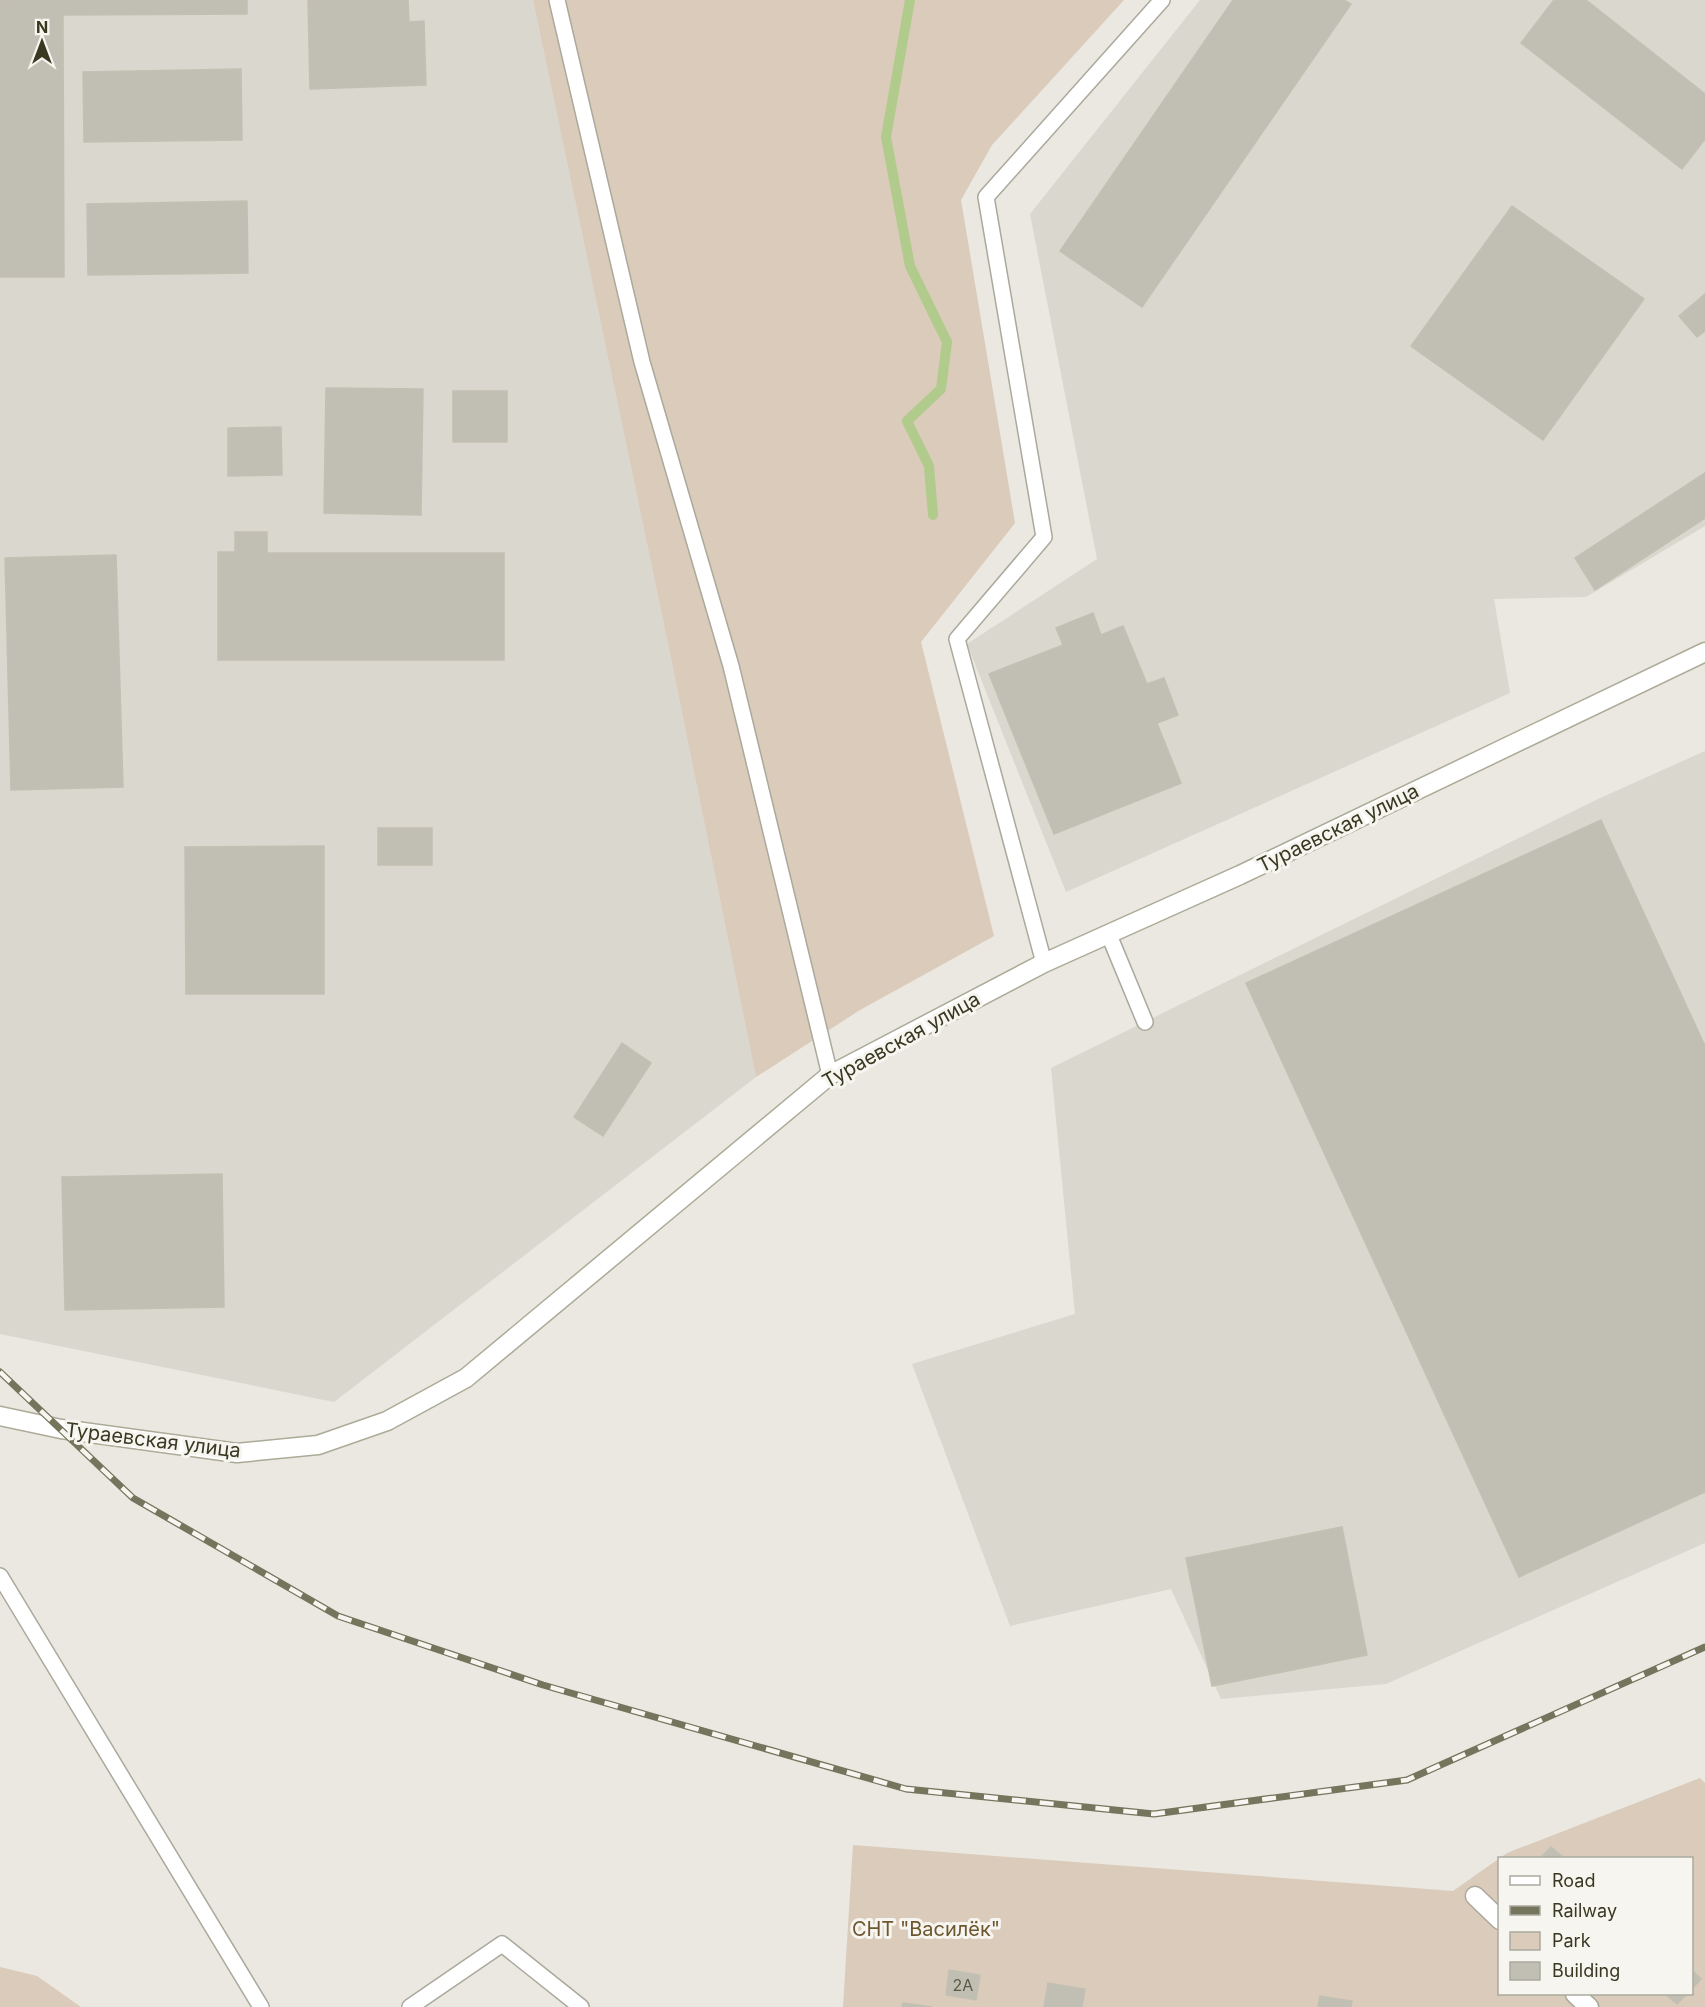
<svg xmlns="http://www.w3.org/2000/svg" width="1705" height="2007" viewBox="0 0 1705 2007" font-family="Inter,sans-serif">
	<style>
		.built { fill: #d9d7ce }
		.green { fill: #dacbba; fill-rule: evenodd }
		.lines { fill: none; stroke-linecap: round; stroke-linejoin: round }
		.stream { stroke: #b1cb8c; stroke-width: 10 }
		.building { fill: #c1bfb3; stroke: #c3c0b3; stroke-width: 1.5 }
		.service-casing { stroke: #aaa99c; stroke-width: 18 }
		.minor-casing { stroke: #aaa99c; stroke-width: 21 }
		.secondary-casing { stroke: #acab97; stroke-width: 21 }
		.service { stroke: #fff; stroke-width: 15 }
		.minor { stroke: #fff; stroke-width: 18 }
		.secondary { stroke: #fff; stroke-width: 18 }
		.rail-casing { stroke: #75745c; stroke-width: 7 }
		.rail { stroke: #f7f5f0; stroke-width: 4.5; stroke-dasharray: 14; stroke-linecap: butt }
		.labels { text-anchor: middle; dominant-baseline: central; stroke-width: 6; stroke-linejoin: round; paint-order: stroke }
		.number-label { font-size: 16px; fill: #5b5a46 }
		.street-label { font-size: 20px; fill: #393922; stroke: #f7f5f0 }
		.park-label { font-size: 20px; fill: #6c5730; stroke: #f7f5f0 }
	</style>
	<rect width="100%" height="100%" fill="#eae8e0"/>
	<g class="built">
		<polygon points="0,0 533,0 667,639 756,1077 334,1402 0,1334"/>
		<polygon points="1200,0 1705,0 1705,526 1586,597 1494,599 1510,693 1066,892 967,644 1097,559 1030,214"/>
		<polygon points="1705,751 1705,1543 1386,1684 1221,1699 1171,1589 1010,1626 912,1364 1075,1314 1051,1068 1598,799"/>
	</g>
	<g class="green">
		<polygon points="533,0 1124,0 992,145 961,200 1015,523 921,642 994,936 860,1010 756,1077 667,639"/>
		<path d="M1700,1778L1705,1783V2007H843L853,1845L1453,1891L1507,1853ZM1500,1858H1692V1994H1500Z"/>
		<polygon points="0,1967 37,1976 81,2007 0,2007"/>
	</g>
	<g class="lines">
		<polyline class="stream" points="910,0 886,137 910,266 947,342 941,389 907,421 929,466 933,515"/>
	</g>
	<g class="building">
		<polygon points="0,0 247,0 247,14 63,15 64,277 0,277"/>
		<polygon points="308,0 408,0 409,22 424,21 426,85 310,89"/>
		<polygon points="1233,0 1344,0 1351,4 1142,307 1060,251"/>
		<polygon points="1554,0 1586,0 1705,94 1705,139 1682,169 1521,43"/>
		<polygon points="241,69 242,140 84,142 83,72"/>
		<polygon points="247,201 248,273 88,275 87,204"/>
		<polygon points="1512,206 1644,299 1543,440 1411,346"/>
		<polygon points="1705,294 1705,331 1697,337 1679,316"/>
		<polygon points="326,388 423,389 421,515 324,513"/>
		<rect x="453" y="391" width="54" height="51"/>
		<polygon points="281,427 282,475 228,476 228,428"/>
		<polygon points="1705,473 1705,518 1595,590 1575,558"/>
		<polygon points="235,532 267,532 267,553 504,553 504,660 218,660 218,552 235,552"/>
		<polygon points="116,555 123,787 11,790 5,558"/>
		<polygon points="1093,613 1101,635 1123,626 1147,684 1164,678 1178,715 1157,723 1181,783 1054,834 989,674 1063,645 1056,628"/>
		<polygon points="1601,820 1705,1046 1705,1492 1519,1577 1246,983"/>
		<rect x="378" y="828" width="54" height="37"/>
		<polygon points="324,846 324,994 186,994 185,847"/>
		<polygon points="622,1043 651,1063 603,1136 574,1117"/>
		<polygon points="222,1174 224,1307 65,1310 62,1177"/>
		<polygon points="1342,1527 1367,1655 1212,1686 1186,1558"/>
		<polygon points="1551,1847 1564,1858 1540,1858"/>
		<polygon points="949,1970 980,1975 976,2000 946,1995"/>
		<polygon points="1692,1970 1701,1979 1692,1989"/>
		<polygon points="1048,1983 1085,1989 1082,2007 1044,2007"/>
		<polygon points="1665,1994 1687,1994 1677,2004"/>
		<polygon points="1320,1996 1352,2001 1351,2007 1318,2007"/>
		<polygon points="903,2003 932,2007 902,2007"/>
	</g>
	<g class="lines">
		<g class="service-casing">
			<g id="service">
				<polyline points="557,0 642,362 731,666 830,1075"/>
				<polyline points="1109,935 1145,1022"/>
				<polyline points="1044,963 957,639 1044,537 986,197 1162,0"/>
				<polyline points="0,1576 261,2007"/>
				<polyline points="410,2007 502,1944 581,2007"/>
			</g>
		</g>
		<g class="minor-casing">
			<g id="minor">
				<polyline points="1475,1896 1500,1920"/>
				<polyline points="1575,1994 1589,2007"/>
			</g>
		</g>
		<g class="secondary-casing">
			<polyline id="secondary" points="0,1416 61,1429 237,1453 318,1445 387,1421 466,1378 830,1075 1044,963 1240,875 1705,652"/>
		</g>
		<use href="#service" class="service"/>
		<use href="#minor" class="minor"/>
		<use href="#secondary" class="secondary"/>
		<g class="rail-casing">
			<polyline id="rail" points="0,1372 133,1498 338,1616 543,1685 906,1789 1154,1814 1407,1780 1705,1647"/>
		</g>
		<use href="#rail" class="rail"/>
	</g>
	<g class="labels">
		<g class="number-label">
			<text x="963" y="1985">2А</text>
		</g>
		<g class="street-label">
			<text transform="translate(1338 828) rotate(-26)">Тураевская улица</text>
			<text transform="translate(901 1040) rotate(-29)">Тураевская улица</text>
			<text transform="translate(153 1440) rotate(7)">Тураевская улица</text>
		</g>
		<g class="park-label">
			<text x="926" y="1929">СНТ "Василёк"</text>
		</g>
	</g>
	<rect x="1498" y="1857" width="195" height="138" fill="#f7f5f0" stroke="#abaa9e" stroke-width="1.5"/>
	<rect x="1510" y="1876" width="30" height="9" fill="#ffffff" stroke="#abaa9e" stroke-width="1.5"/>
	<text x="1552" y="1887" font-size="18" fill="#393922">Road</text>
	<rect x="1510" y="1906" width="30" height="9" fill="#75745c" stroke="#abaa9e" stroke-width="1.5"/>
	<text x="1552" y="1917" font-size="18" fill="#393922">Railway</text>
	<rect x="1510" y="1932" width="30" height="18" fill="#dacbba" stroke="#abaa9e" stroke-width="1.5"/>
	<text x="1552" y="1947" font-size="18" fill="#393922">Park</text>
	<rect x="1510" y="1962" width="30" height="18" fill="#c1bfb3" stroke="#abaa9e" stroke-width="1.5"/>
	<text x="1552" y="1977" font-size="18" fill="#393922">Building</text>
	<g transform="translate(42 42)" stroke="#f7f5f0" stroke-width="4.5" paint-order="stroke">
	<path d="M0-4.5L10 22L0 15L-10 22Z" fill="#393922"/>
	<text y="-9" font-size="16" font-weight="bold" text-anchor="middle" fill="#393922">N</text>
	</g>
</svg>
